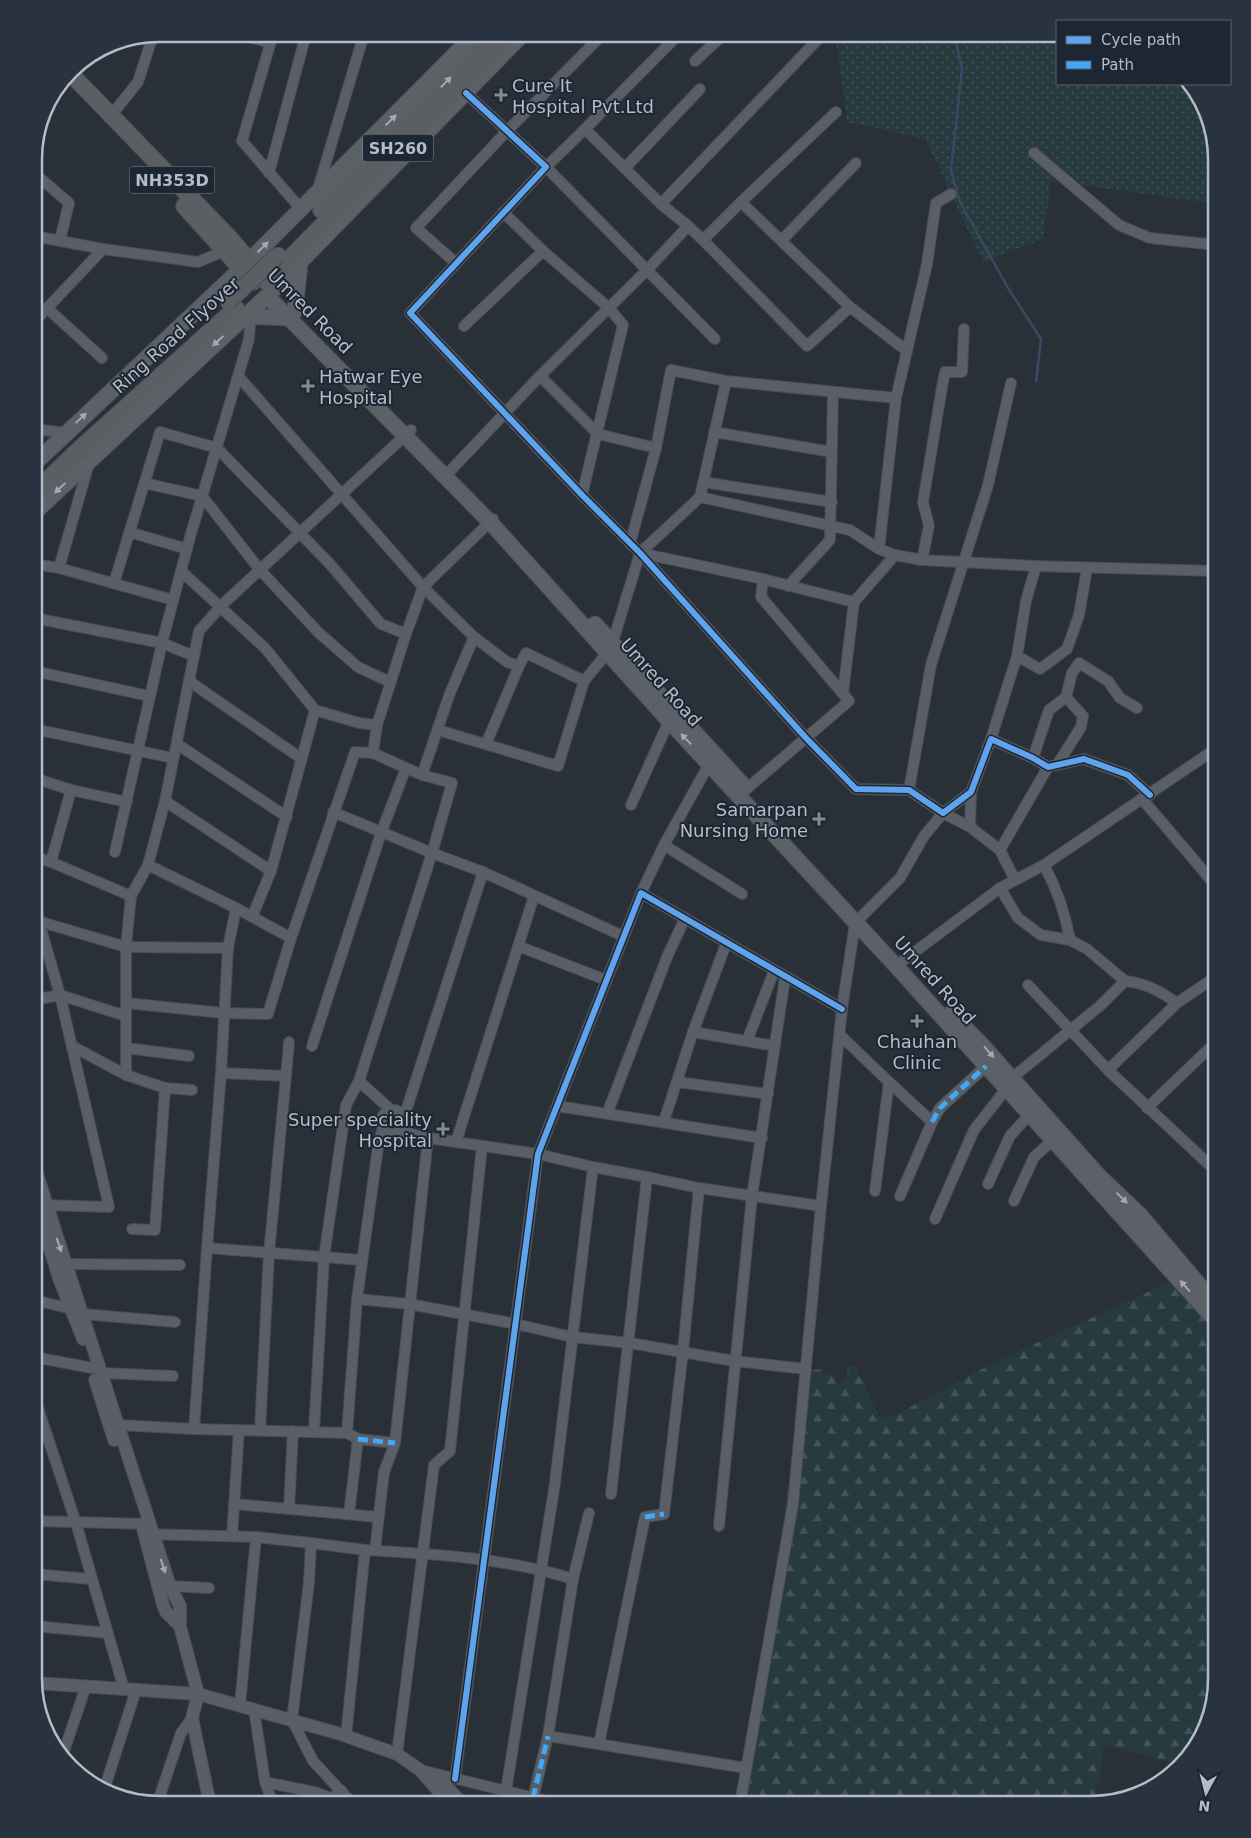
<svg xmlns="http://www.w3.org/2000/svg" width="1251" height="1838" viewBox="0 0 1251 1838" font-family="'DejaVu Sans',sans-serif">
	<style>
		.grass { fill: url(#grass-dots) }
		.forest { fill: url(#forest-firs) }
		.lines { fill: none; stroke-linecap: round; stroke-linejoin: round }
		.stream { stroke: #384963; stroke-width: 2.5 }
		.minor-casing { stroke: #484c53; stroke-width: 12 }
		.tertiary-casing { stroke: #484c53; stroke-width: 14 }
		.primary-casing { stroke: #484c55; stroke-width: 17 }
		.trunk-casing { stroke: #474c53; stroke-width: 18 }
		.minor { stroke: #5a5e66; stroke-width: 10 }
		.tertiary { stroke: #5a5e66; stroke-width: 12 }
		.primary { stroke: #5c6168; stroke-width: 15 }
		.trunk { stroke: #5b5f64; stroke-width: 16 }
		.trunk-bridge-casing { stroke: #474c53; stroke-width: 18; stroke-linecap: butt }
		.trunk-bridge { stroke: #5b5f64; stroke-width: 16 }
		.quiet { stroke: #3fa9f5; stroke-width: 5; stroke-dasharray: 10 5; stroke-linecap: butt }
		.cycleway-casing { stroke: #1d2633; stroke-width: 9 }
		.cycleway { stroke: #60a3ed; stroke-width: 6 }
		.oneway { fill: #a2a9b5 }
		.oneway2 { fill: #a2aab6 }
		.poi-dot { fill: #848b96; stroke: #1d2633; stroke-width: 2 }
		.labels { text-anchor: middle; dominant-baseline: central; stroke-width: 4; stroke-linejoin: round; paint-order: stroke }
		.shield { fill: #1d2633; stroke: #878f9c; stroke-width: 1 }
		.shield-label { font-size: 16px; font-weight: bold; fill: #b4bcc9 }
		.poi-label { font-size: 18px; fill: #b4bcc9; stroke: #1d2633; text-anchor: start }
		.street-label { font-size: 18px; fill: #b4bcc9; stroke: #1d2633 }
		.rim { fill: none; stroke: #b4bcc9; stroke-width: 2.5 }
	</style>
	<defs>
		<pattern id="grass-dots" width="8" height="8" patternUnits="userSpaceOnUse" patternTransform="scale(1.25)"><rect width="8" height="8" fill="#273a3e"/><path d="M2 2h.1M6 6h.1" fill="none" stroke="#445559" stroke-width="1.8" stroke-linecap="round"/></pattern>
		<pattern id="forest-firs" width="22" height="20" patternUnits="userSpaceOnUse" patternTransform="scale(1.25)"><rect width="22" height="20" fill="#273a3e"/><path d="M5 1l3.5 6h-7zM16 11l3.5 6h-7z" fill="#445559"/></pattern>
	</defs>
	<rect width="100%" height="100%" fill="#2a3038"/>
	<polygon class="grass" points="835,34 1057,34 1057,84 1188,84 1201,97 1217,159 1217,204 1051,181 1043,239 983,262 925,139 847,122"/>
	<polygon class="forest" points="1176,1276 1217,1322 1217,1679 1200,1742 1178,1764 1104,1744 1100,1777 1092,1804 740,1804 806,1369 823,1370 823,1375 835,1375 837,1383 844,1383 848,1367 855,1365 879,1416 890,1418 995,1362 1170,1282"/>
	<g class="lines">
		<polyline class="stream" points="954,34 962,69 951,171 960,202 1008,288 1041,339 1036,382"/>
		<g class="minor-casing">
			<g id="minor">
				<polyline points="239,34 270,43"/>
				<polyline points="273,34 242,141 301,209"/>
				<polyline points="695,61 724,34"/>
				<polyline points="466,93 546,167 410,313 582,495 640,553 806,738 856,789 909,790 943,813 971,792 991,739 1033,758 1048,767 1084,759 1128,775 1150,795"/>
				<polyline points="109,118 138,82 153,35"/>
				<polyline points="585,129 679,34"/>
				<polyline points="1034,153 1119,225 1150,238 1217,245"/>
				<polyline points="625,168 700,89"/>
				<polyline points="269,173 306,34"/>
				<polyline points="34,178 40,178 69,203 60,240"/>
				<polyline points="318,189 364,34"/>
				<polyline points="741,202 836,112"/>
				<polyline points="661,204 823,34"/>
				<polyline points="503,212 543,251 609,308 623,325 582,495"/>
				<polyline points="34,236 103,249 198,262 224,251"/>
				<polyline points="703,240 807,346 850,307"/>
				<polyline points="782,240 856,163"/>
				<polyline points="456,263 416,228 507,131 603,34"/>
				<polyline points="34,301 36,319"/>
				<polyline points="47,308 102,358"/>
				<polyline points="34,322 103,249"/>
				<polyline points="464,326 543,251"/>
				<polyline points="715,339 647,270 688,226 703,240 741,202 850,307 907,351"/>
				<polyline points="540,376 598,434 656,448"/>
				<polyline points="239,377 423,587 474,637 450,693 422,775 406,768 381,833 312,1046"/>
				<polyline points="896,398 927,264 936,203 951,194"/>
				<polyline points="34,429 66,433"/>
				<polyline points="714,432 832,452"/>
				<polyline points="451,470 540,376 647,270 546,167 585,129 661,204 688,226"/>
				<polyline points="703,482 832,502"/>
				<polyline points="144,483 202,496 260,570 319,633 358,667 390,682"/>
				<polyline points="700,497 726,381"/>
				<polyline points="129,532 187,549"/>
				<polyline points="630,544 656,448 671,370 726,381 896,398 879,549"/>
				<polyline points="640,553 763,579 761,597 849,701 743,792"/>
				<polyline points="922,560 929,526 923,502 942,387 945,372 962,372 964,329"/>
				<polyline points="34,564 59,568 173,600"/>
				<polyline points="1036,566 1026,601 1017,656 1040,669 1067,649 1079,615 1087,568"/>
				<polyline points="59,568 89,463"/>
				<polyline points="181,571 265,648 315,710"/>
				<polyline points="763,579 854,602 843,693"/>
				<polyline points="114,583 160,432 217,448 329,563 381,624 406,634"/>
				<polyline points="788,586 830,540 833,392"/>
				<polyline points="854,602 895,555"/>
				<polyline points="34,618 162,643 194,656"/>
				<polyline points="474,637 507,662 519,666 526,653 584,681"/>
				<polyline points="34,671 149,696"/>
				<polyline points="189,681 302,759"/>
				<polyline points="377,725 373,753 406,768"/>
				<polyline points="34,729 173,758"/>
				<polyline points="438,730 558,766 584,681 608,652 613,641 640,553 700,497 850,530 879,549 895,555 922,560 1036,566 1217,571"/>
				<polyline points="991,739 1017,656"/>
				<polyline points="177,744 287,817"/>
				<polyline points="486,744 519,666"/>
				<polyline points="1033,758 1049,710 1066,697"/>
				<polyline points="1057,765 1081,727 1083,716 1066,697 1072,673 1079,663 1108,681 1120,698 1137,708"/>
				<polyline points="34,778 71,790 51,862"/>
				<polyline points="71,790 127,802"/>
				<polyline points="909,790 931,665 988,485 1011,383"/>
				<polyline points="1143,800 1217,887"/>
				<polyline points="165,801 271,871 315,710 359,723 377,725 406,634 423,587 493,519"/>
				<polyline points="631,805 669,721"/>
				<polyline points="333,812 432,853 452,783 422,775"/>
				<polyline points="970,827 971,792"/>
				<polyline points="664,845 742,894"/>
				<polyline points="1000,850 1048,767"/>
				<polyline points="115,852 162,643 190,537 249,339 250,325 241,313"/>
				<polyline points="34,857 51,862 131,896 148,865 236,908 228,948 221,1073 207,1248 324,1257 346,1105 359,1081 391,1110"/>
				<polyline points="148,865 165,801 199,631 224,603 411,430"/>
				<polyline points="1000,888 1018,918 1041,935 1070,940"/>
				<polyline points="641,893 664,845 712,759"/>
				<polyline points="34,905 60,995 109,1207 45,1205"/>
				<polyline points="236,908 291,938 355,752 373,753"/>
				<polyline points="252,917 271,871"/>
				<polyline points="38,921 126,947 228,948"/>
				<polyline points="518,946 606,980"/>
				<polyline points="896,966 1000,888 1044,865 1217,748"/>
				<path d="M1125,981C1145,983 1160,991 1177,1003"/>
				<polyline points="1028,985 1108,1070"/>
				<polyline points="34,1000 60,995 126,1016"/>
				<polyline points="126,1003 223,1013 268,1014 291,938"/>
				<polyline points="693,1032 775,1046"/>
				<polyline points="840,1035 889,1082 875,1191"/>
				<polyline points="747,1041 774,971"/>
				<polyline points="72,1046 126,1075 165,1088"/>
				<polyline points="126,1048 189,1056"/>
				<polyline points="221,1073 286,1076 269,1253 260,1430"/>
				<polyline points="126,1075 126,947 131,896"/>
				<polyline points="286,1076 289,1042"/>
				<path d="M1012,1078L1101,1005L1125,981L1087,949L1070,940C1065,912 1057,889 1044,865"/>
				<polyline points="359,1081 432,853 483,872 623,936"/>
				<polyline points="677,1082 768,1094"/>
				<polyline points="889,1082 932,1122 900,1196"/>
				<polyline points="557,1106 762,1138"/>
				<polyline points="1147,1108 1217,1041"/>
				<circle cx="393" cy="1122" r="12"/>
				<polyline points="607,1114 667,957 685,918"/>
				<polyline points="404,1117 483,872"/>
				<polyline points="664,1121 693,1032 726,944"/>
				<polyline points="932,1122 940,1108 986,1066"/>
				<polyline points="383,1129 379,1140 357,1299 409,1304 516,1324 572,1337 630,1343 734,1361 806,1369"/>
				<polyline points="400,1131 428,1138 538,1154 593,1167 555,1483 506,1791"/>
				<polyline points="456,1142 534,896"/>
				<polyline points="593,1167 647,1177"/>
				<polyline points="1217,1172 1108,1070 1177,1003 1217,976"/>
				<polyline points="988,1184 1010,1136 1029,1115"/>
				<polyline points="1014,1201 1034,1157 1052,1141"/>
				<polyline points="935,1219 974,1130 1006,1089"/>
				<polyline points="132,1229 155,1230 165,1088 192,1090"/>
				<polyline points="66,1264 180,1265"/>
				<polyline points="34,1300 72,1309"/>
				<polyline points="83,1314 175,1322"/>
				<polyline points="34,1357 92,1368"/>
				<polyline points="102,1373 173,1376"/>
				<polyline points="34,1396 76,1523 124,1689"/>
				<polyline points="118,1425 194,1429 207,1248"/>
				<polyline points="194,1429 347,1433 358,1439 395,1443"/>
				<polyline points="314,1431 324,1257 361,1260"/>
				<polyline points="347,1433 357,1299"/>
				<polyline points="611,1494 647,1177 699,1188 821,1206"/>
				<polyline points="234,1504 378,1517"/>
				<polyline points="289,1509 293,1431"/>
				<polyline points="589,1513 573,1579 548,1736 746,1768"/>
				<polyline points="349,1514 358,1439"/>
				<polyline points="34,1521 149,1524"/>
				<polyline points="719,1526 752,1196 785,978"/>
				<polyline points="147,1534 256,1537 240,1705"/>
				<polyline points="232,1536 239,1430"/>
				<polyline points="256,1537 311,1543"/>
				<polyline points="375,1550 384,1472 395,1443 428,1138"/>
				<polyline points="34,1574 90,1579"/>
				<polyline points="170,1586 209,1588"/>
				<polyline points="34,1626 108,1633"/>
				<polyline points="254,1709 265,1782"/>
				<path d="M346,1736L365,1550C434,1554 506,1558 573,1579"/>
				<polyline points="599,1744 645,1517 664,1514 683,1351 699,1188"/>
				<polyline points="63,1754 86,1686"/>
				<polyline points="397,1754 434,1465 450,1451 482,1146"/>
				<polyline points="420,1770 560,1804"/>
				<polyline points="455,1779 538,1154 641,893 842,1009"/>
				<polyline points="104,1790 136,1690"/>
				<polyline points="533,1798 548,1736"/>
				<polyline points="157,1804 181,1733 192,1718"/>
				<polyline points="273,1804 265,1782 314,1792 331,1798 342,1791"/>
				<polyline points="318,1804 331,1798"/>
				<polyline points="353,1804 313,1761 292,1720 309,1582 311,1543 365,1550"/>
				<polyline points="740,1804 793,1504 821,1206 842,1009 855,923 900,878 924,836 943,813 970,827 1000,850 1015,880"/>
			</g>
		</g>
		<g class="tertiary-casing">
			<g id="tertiary">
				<polyline points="34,1165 170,1586 180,1606 180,1626 198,1694 192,1718 210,1804"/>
				<polyline points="34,1198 60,1281 83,1339"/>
				<polyline points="95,1380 114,1440"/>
				<polyline points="142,1525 163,1605 166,1612 180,1626"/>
				<polyline points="35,1683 198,1694 337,1733 397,1754 420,1770 450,1804"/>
				<polyline points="437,1785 446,1786 463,1804"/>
			</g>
		</g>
		<g class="primary-casing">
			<g id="primary">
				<polyline points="267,296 490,522 669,721 896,966 1217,1322"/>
				<polyline points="295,311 300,264"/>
				<polyline points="245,316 290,318"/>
				<polyline points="34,464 246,264 475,34"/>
				<polyline points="34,513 267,296 523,34"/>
				<polyline points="595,624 745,787"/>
				<polyline points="951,1013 983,1046 1099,1176 1141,1216 1217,1306"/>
			</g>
		</g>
		<g class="trunk-casing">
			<g id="trunk">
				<polyline points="69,72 229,237 273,289"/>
				<polyline points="184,206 253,282"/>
				<polyline points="321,210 494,34"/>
				<polyline points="286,262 511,34"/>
				<polyline points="34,493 73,455 236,308"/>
			</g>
		</g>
		<use href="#minor" class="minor"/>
		<use href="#tertiary" class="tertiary"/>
		<use href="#primary" class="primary"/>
		<use href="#trunk" class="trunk"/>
		<g class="trunk-bridge-casing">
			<polyline id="trunk-bridge" points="228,302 278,255"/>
		</g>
		<use href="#trunk-bridge" class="trunk-bridge"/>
		<g class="quiet">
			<polyline points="932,1122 940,1108 986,1066"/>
			<polyline points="358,1439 395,1443"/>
			<polyline points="645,1517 664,1514"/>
			<polyline points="533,1798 548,1736"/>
		</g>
		<g class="cycleway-casing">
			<g id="cycleway">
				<polyline points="466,93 546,167 410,313 582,495 640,553 806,738 856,789 909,790 943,813 971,792 991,739 1033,758 1048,767 1084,759 1128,775 1150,795"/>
				<polyline points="455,1779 538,1154 641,893 842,1009"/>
			</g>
		</g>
		<use href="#cycleway" class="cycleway"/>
	</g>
	<defs><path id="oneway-solid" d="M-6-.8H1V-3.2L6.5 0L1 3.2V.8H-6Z" transform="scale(1.25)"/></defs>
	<g class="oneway">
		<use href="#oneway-solid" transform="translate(446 82) rotate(-46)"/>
		<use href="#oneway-solid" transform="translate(59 1245) rotate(71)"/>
		<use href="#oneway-solid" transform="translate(163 1566) rotate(72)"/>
	</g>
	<g class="oneway2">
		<use href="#oneway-solid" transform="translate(391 120) rotate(-45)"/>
		<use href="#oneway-solid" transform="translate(263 247) rotate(-44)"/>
		<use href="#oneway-solid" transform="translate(218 341) rotate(137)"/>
		<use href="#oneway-solid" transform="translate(81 418) rotate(-43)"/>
		<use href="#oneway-solid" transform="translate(60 488) rotate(137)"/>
		<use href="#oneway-solid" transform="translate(686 739) rotate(-134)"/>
		<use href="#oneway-solid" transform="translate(989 1052) rotate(48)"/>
		<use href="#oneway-solid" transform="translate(1122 1198) rotate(44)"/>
		<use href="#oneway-solid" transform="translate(1185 1286) rotate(-132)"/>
	</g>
	<g class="poi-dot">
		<path d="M498.5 87.5h5v5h5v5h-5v5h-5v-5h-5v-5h5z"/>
		<path d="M305.5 378.5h5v5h5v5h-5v5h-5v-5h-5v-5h5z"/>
		<path d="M816.5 811.5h5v5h5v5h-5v5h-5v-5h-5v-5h5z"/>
		<path d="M914.5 1013.5h5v5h5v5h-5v5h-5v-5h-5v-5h5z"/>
		<path d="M440.5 1121.5h5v5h5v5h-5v5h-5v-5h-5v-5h5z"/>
	</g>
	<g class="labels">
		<g class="shield">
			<rect x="363" y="134.5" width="70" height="27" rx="4"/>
			<rect x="129.5" y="166.5" width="85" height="27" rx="4"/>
		</g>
		<g class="shield-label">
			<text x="398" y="148">SH260</text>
			<text x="172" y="180">NH353D</text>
		</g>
		<g class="poi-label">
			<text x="512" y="85">Cure It<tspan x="512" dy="21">Hospital Pvt.Ltd</tspan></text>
			<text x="319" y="376">Hatwar Eye<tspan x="319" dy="21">Hospital</tspan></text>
			<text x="808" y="809" text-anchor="end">Samarpan<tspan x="808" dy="21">Nursing Home</tspan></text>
			<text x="917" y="1041" text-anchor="middle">Chauhan<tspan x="917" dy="21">Clinic</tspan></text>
			<text x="432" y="1119" text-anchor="end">Super speciality<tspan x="432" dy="21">Hospital</tspan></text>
		</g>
		<g class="street-label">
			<text transform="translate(310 311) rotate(45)">Umred Road</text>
			<text transform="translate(176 335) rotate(-42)">Ring Road Flyover</text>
			<text transform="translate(661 682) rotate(48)">Umred Road</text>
			<text transform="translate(935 980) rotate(48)">Umred Road</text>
		</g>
	</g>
	<path d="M0 0H1251V1838H0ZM159 42H1091A117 117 0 0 1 1208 159V1679A117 117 0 0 1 1091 1796H159A117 117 0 0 1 42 1679V159A117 117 0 0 1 159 42Z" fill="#29323f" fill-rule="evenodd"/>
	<path class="rim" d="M159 42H1091A117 117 0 0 1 1208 159V1679A117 117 0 0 1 1091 1796H159A117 117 0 0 1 42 1679V159A117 117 0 0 1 159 42Z"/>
	<rect x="1056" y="20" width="175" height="65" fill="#1d2633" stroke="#59626f"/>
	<rect x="1066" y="36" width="25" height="8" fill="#60a3ed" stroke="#59626f"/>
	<text x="1101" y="45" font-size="15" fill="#b4bcc9">Cycle path</text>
	<rect x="1066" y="61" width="25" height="8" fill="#3fa9f5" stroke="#59626f"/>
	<text x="1101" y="70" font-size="15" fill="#b4bcc9">Path</text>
	<g transform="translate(1206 1793) rotate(187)" stroke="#1d2633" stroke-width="4" paint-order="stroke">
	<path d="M0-4L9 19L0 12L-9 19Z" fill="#b4bcc9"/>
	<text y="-8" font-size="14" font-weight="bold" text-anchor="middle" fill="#b4bcc9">N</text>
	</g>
</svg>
